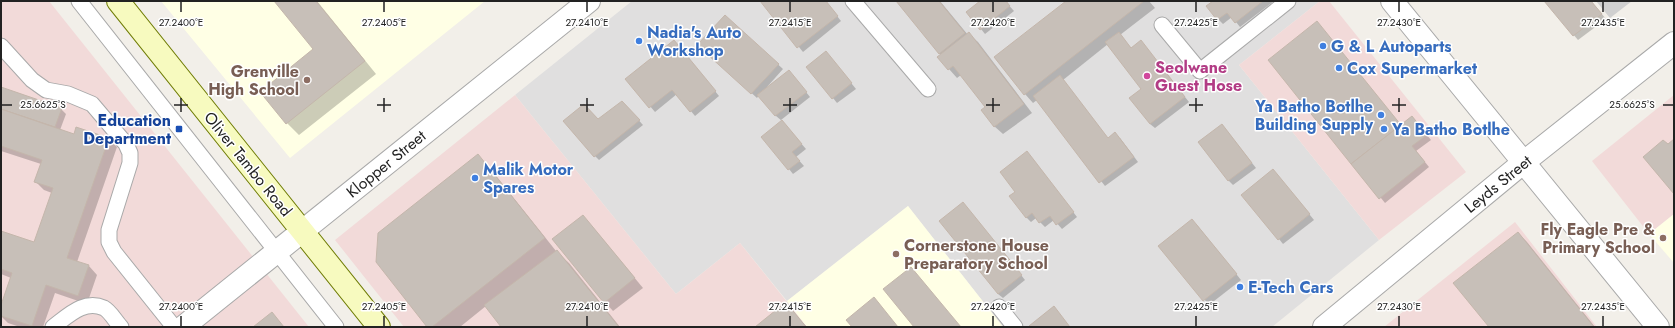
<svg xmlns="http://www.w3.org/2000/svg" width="1675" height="328" viewBox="0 0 1675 328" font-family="Jost,sans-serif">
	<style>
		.residential { fill: #e0dfdf }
		.commercial { fill: #f2dad9 }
		.education { fill: #ffffe5 }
		.religious { fill: #d0d0d0 }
		.shadow { fill: #0003 }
		.building { fill: #c7bfb8; stroke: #c4b6ab }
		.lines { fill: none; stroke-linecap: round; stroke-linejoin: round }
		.service-casing { stroke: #a9a9a9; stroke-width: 17 }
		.minor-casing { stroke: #a9a9a9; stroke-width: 24 }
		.secondary-casing { stroke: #707d05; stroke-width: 24 }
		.service { stroke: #fff; stroke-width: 15 }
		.minor { stroke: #fff; stroke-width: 22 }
		.secondary { stroke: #f7fabf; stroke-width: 22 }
		.ticks { fill: none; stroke: #222; stroke-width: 1.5 }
		.shop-dot { fill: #3f7fe0; stroke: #fff; stroke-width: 1.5 }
		.hotel-dot { fill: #d1479c; stroke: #fff; stroke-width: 1.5 }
		.education-dot { fill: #8d6e63; stroke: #fff; stroke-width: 1.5 }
		.transit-dot { fill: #1a4fb4; stroke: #fff; stroke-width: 1.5 }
		.labels { text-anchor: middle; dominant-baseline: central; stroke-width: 3; stroke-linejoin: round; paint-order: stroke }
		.shop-label { font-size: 16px; font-weight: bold; fill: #366cbe; stroke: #fff; text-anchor: start }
		.hotel-label { font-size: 16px; font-weight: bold; fill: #b23c85; stroke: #fff; text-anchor: start }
		.education-label { font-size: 16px; font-weight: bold; fill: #785e54; stroke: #fff; text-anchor: end }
		.transit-label { font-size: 16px; font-weight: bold; fill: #164399; stroke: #fff; text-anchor: end }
		.street-label { font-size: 16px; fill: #222; stroke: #fff }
		.ticks-label { font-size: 10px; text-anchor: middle; fill: #222; stroke: #fff; stroke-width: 3; stroke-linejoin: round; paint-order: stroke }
	</style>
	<rect width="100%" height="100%" fill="#f2efe9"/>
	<polygon class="residential" points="632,1 1320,1 1239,65 1379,240 1272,327 1003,327 908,206 787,301 740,243 676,294 515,95"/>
	<g class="commercial">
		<polygon points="1,1 49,1 309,327 1,327"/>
		<polygon points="1320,1 1329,1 1466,172 1379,240 1239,65"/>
		<polygon points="515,95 676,294 740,243 807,327 404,327 335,240"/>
		<polygon points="1674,95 1674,214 1649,234 1592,161"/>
		<polygon points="1515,222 1597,327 1384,327"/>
	</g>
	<g class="education">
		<polygon points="161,1 485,1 290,158"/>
		<polygon points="908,206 1003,327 807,327 787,301"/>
		<polygon points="1674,214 1674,263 1649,234"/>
	</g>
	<polygon class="religious" points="1596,1 1632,1 1610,18"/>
	<g class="shadow">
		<polygon points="276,1 317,1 376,74 299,135 287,123 315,50"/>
		<polygon points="762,1 825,1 841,21 803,52"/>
		<polygon points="897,1 940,1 968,35 969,34 978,42 1032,113 1003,134 994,126 986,107 961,75 957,78 949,69 941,55"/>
		<polygon points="981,1 1005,1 1014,11 985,34 981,29"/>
		<polygon points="1067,1 1149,1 1155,8 1120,35 1132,49 1141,42 1189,102 1155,128 1150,124 1143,89 1108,44 1063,80 1108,139 1120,138 1138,162 1105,186 1037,100 1033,103 1025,94 995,58"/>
		<polygon points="1215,1 1274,1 1240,27 1232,17 1223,24 1218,19"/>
		<polygon points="1545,1 1591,1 1606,19 1578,40"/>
		<polygon points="725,16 783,69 767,87 768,88 793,76 810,97 781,120 786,126 806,149 796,157 804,166 793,174 789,169 782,121 776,116 759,95 757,98 703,49"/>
		<polygon points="678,45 719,96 695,116 677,94 655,112 627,79"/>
		<polygon points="830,57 856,89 837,103 833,98"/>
		<polygon points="1270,60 1401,126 1412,117 1431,140 1416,151 1429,167 1385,203"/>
		<polygon points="1,88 61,109 66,114 60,130 74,135 108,139 117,147 77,262 89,266 97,275 87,304 55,293 43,327 20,327 8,323 1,316 1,308 11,278 1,274 1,232 35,243 52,193 44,190 35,181 41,164 1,151"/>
		<polygon points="626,106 643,125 599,160 595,156 598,120"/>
		<polygon points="1222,125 1256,168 1233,185 1228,180"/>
		<polygon points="478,156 490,168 556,251 569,263 620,327 502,327 486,306 460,327 428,327"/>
		<polygon points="1031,157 1077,217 1062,229 1054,220 1045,227 1036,218 1031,222 1026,217 1016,192"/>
		<polygon points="1273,170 1314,220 1283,244 1279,239"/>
		<polygon points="967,208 1025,280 1003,298 998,294"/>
		<polygon points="591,225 643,288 613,311 605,302"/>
		<polygon points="1197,225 1241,280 1209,305 1160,246"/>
		<polygon points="1518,233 1527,242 1595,327 1490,327"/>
		<polygon points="786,304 807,327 757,327"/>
	</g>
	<g class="building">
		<polygon points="274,1 316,1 365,61 286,124 260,92 313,49"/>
		<polygon points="760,1 826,1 838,16 797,48"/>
		<polygon points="896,1 939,1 965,33 939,54"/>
		<polygon points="980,1 1006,1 1010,6 980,30 966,12"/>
		<polygon points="1066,1 1144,1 1024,95 994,57"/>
		<polygon points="1213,1 1263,1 1235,23 1227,13 1217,20 1206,6"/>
		<polygon points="1544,1 1591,1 1602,14 1573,36"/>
		<polygon points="725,15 779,64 751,94 697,45"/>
		<polygon points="1317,21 1401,125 1351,164 1268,60"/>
		<polygon points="969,32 1024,104 994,127 981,110 985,107 953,66 948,70 937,57"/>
		<polygon points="1119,32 1131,48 1141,40 1185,97 1150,124 1129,98 1141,89 1105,42"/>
		<polygon points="674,40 716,91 690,112 672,90 649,108 625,79"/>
		<polygon points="826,51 852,83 832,99 806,67"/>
		<polygon points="789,70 807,92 775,116 757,95"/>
		<polygon points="1060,75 1108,138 1115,132 1134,157 1099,183 1033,96"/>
		<polygon points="1,87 62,108 55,127 1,109"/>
		<polygon points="622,101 640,120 594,157 563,121 584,104 598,119"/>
		<polygon points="1,109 74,134 76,127 109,138 67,258 89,265 78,296 46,285 32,326 1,316 1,305 12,273 1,269 1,231 34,242 53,188 34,182 42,160 1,146"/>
		<polygon points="1412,116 1427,135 1412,146 1425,162 1379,199 1351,164"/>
		<polygon points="782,120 802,144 792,152 800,161 788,170 761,137"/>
		<polygon points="1222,124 1252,163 1228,181 1198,142"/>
		<polygon points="1674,139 1674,194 1643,157 1663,140 1668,144"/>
		<polygon points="1027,151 1074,212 1056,225 1050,216 1039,223 1032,213 1026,218 1009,196 1015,192 1000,172"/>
		<polygon points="478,154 545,238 432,327 427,327 376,262 378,233"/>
		<polygon points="1273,169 1310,214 1278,240 1241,195"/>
		<polygon points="963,202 1022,275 998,294 939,221"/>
		<polygon points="583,215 635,278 604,303 552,239"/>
		<polygon points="1192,219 1237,274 1203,301 1158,246"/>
		<polygon points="1518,232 1594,327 1489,327 1453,283"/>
		<polygon points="557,250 619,327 501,327 484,305"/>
		<polygon points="911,267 961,327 914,327 883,289"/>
		<polygon points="874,297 898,327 852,327 846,320"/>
		<polygon points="786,302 806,327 755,327"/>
		<polygon points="1054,306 1070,327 1030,327 1029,326"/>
		<polygon points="272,312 284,327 253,327"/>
	</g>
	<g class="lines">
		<g class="service-casing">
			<g id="service">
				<polyline points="79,1 336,327"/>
				<polyline points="853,1 928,89"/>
				<polyline points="1162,25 1200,71 1288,1"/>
				<polyline points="1,46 32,80 46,90 68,94 92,104 126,144 130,153 130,163 109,230 109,242 114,252 174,327"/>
				<polyline points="999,307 1015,327"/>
				<path d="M53,327C68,316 84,299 104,308C110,311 116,322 121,327"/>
			</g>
		</g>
		<g class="minor-casing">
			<g id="minor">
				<polyline points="1392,1 1658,327"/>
				<polyline points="183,327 589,1"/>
				<polyline points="1324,327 1524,162 1674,43"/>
			</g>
		</g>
		<g class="secondary-casing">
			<polyline id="secondary" points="118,1 379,327"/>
		</g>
		<use href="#service" class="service"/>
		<use href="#minor" class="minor"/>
		<use href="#secondary" class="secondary"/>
	</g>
	<path class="ticks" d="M181,2V12M384,2V12M587,2V12M790,2V12M993,2V12M1196,2V12M1399,2V12M1603,2V12M181,98V112M384,98V112M587,98V112M790,98V112M993,98V112M1196,98V112M1399,98V112M2,105H12M174,105H188M377,105H391M580,105H594M783,105H797M986,105H1000M1189,105H1203M1392,105H1406M1663,105H1673M181,316V326M384,316V326M587,316V326M790,316V326M993,316V326M1196,316V326M1399,316V326M1603,316V326"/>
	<g class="shop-dot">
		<circle cx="639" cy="41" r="4"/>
		<circle cx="1323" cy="46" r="4"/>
		<circle cx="1339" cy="68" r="4"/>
		<circle cx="1381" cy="115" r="4"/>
		<circle cx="1384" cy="129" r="4"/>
		<circle cx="475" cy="178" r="4"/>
		<circle cx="1240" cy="287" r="4"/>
	</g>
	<circle class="hotel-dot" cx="1147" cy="76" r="4"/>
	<g class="education-dot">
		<circle cx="307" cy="80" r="4"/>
		<circle cx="1663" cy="238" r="4"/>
		<circle cx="896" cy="254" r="4"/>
	</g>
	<rect class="transit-dot" x="175" y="125" width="8" height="8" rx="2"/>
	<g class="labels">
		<g class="shop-label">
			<text x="647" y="32">Nadia's Auto<tspan x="647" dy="18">Workshop</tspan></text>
			<text x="1331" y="46">G &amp; L Autoparts</text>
			<text x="1347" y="68">Cox Supermarket</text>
			<text x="1373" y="106" text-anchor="end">Ya Batho Botlhe<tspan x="1373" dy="18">Building Supply</tspan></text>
			<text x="1392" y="129">Ya Batho Botlhe</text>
			<text x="483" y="169">Malik Motor<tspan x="483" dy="18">Spares</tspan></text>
			<text x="1248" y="287">E-Tech Cars</text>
		</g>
		<g class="hotel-label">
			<text x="1155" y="67">Seolwane<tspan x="1155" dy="18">Guest Hose</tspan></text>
		</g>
		<g class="education-label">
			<text x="299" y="71">Grenville<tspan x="299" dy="18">High School</tspan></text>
			<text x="1655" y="229">Fly Eagle Pre &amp;<tspan x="1655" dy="18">Primary School</tspan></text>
			<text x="904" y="245" text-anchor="start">Cornerstone House<tspan x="904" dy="18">Preparatory School</tspan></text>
		</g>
		<g class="transit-label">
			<text x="171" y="120">Education<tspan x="171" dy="18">Department</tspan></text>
		</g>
		<g class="street-label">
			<text transform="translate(248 164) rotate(51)">Oliver Tambo Road</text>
			<text transform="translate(386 164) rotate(-39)">Klopper Street</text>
			<text transform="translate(1498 184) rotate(-39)">Leyds Street</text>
		</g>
	</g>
	<g class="ticks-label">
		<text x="181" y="26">27.2400°E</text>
		<text x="384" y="26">27.2405°E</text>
		<text x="587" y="26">27.2410°E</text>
		<text x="790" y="26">27.2415°E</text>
		<text x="993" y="26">27.2420°E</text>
		<text x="1196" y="26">27.2425°E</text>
		<text x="1399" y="26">27.2430°E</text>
		<text x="1603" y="26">27.2435°E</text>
		<text x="43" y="108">25.6625°S</text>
		<text x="1632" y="108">25.6625°S</text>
		<text x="181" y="310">27.2400°E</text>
		<text x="384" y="310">27.2405°E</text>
		<text x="587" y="310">27.2410°E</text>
		<text x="790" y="310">27.2415°E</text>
		<text x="993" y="310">27.2420°E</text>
		<text x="1196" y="310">27.2425°E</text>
		<text x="1399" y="310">27.2430°E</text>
		<text x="1603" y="310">27.2435°E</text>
	</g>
	<rect width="1675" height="328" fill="none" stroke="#222222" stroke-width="4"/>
</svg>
